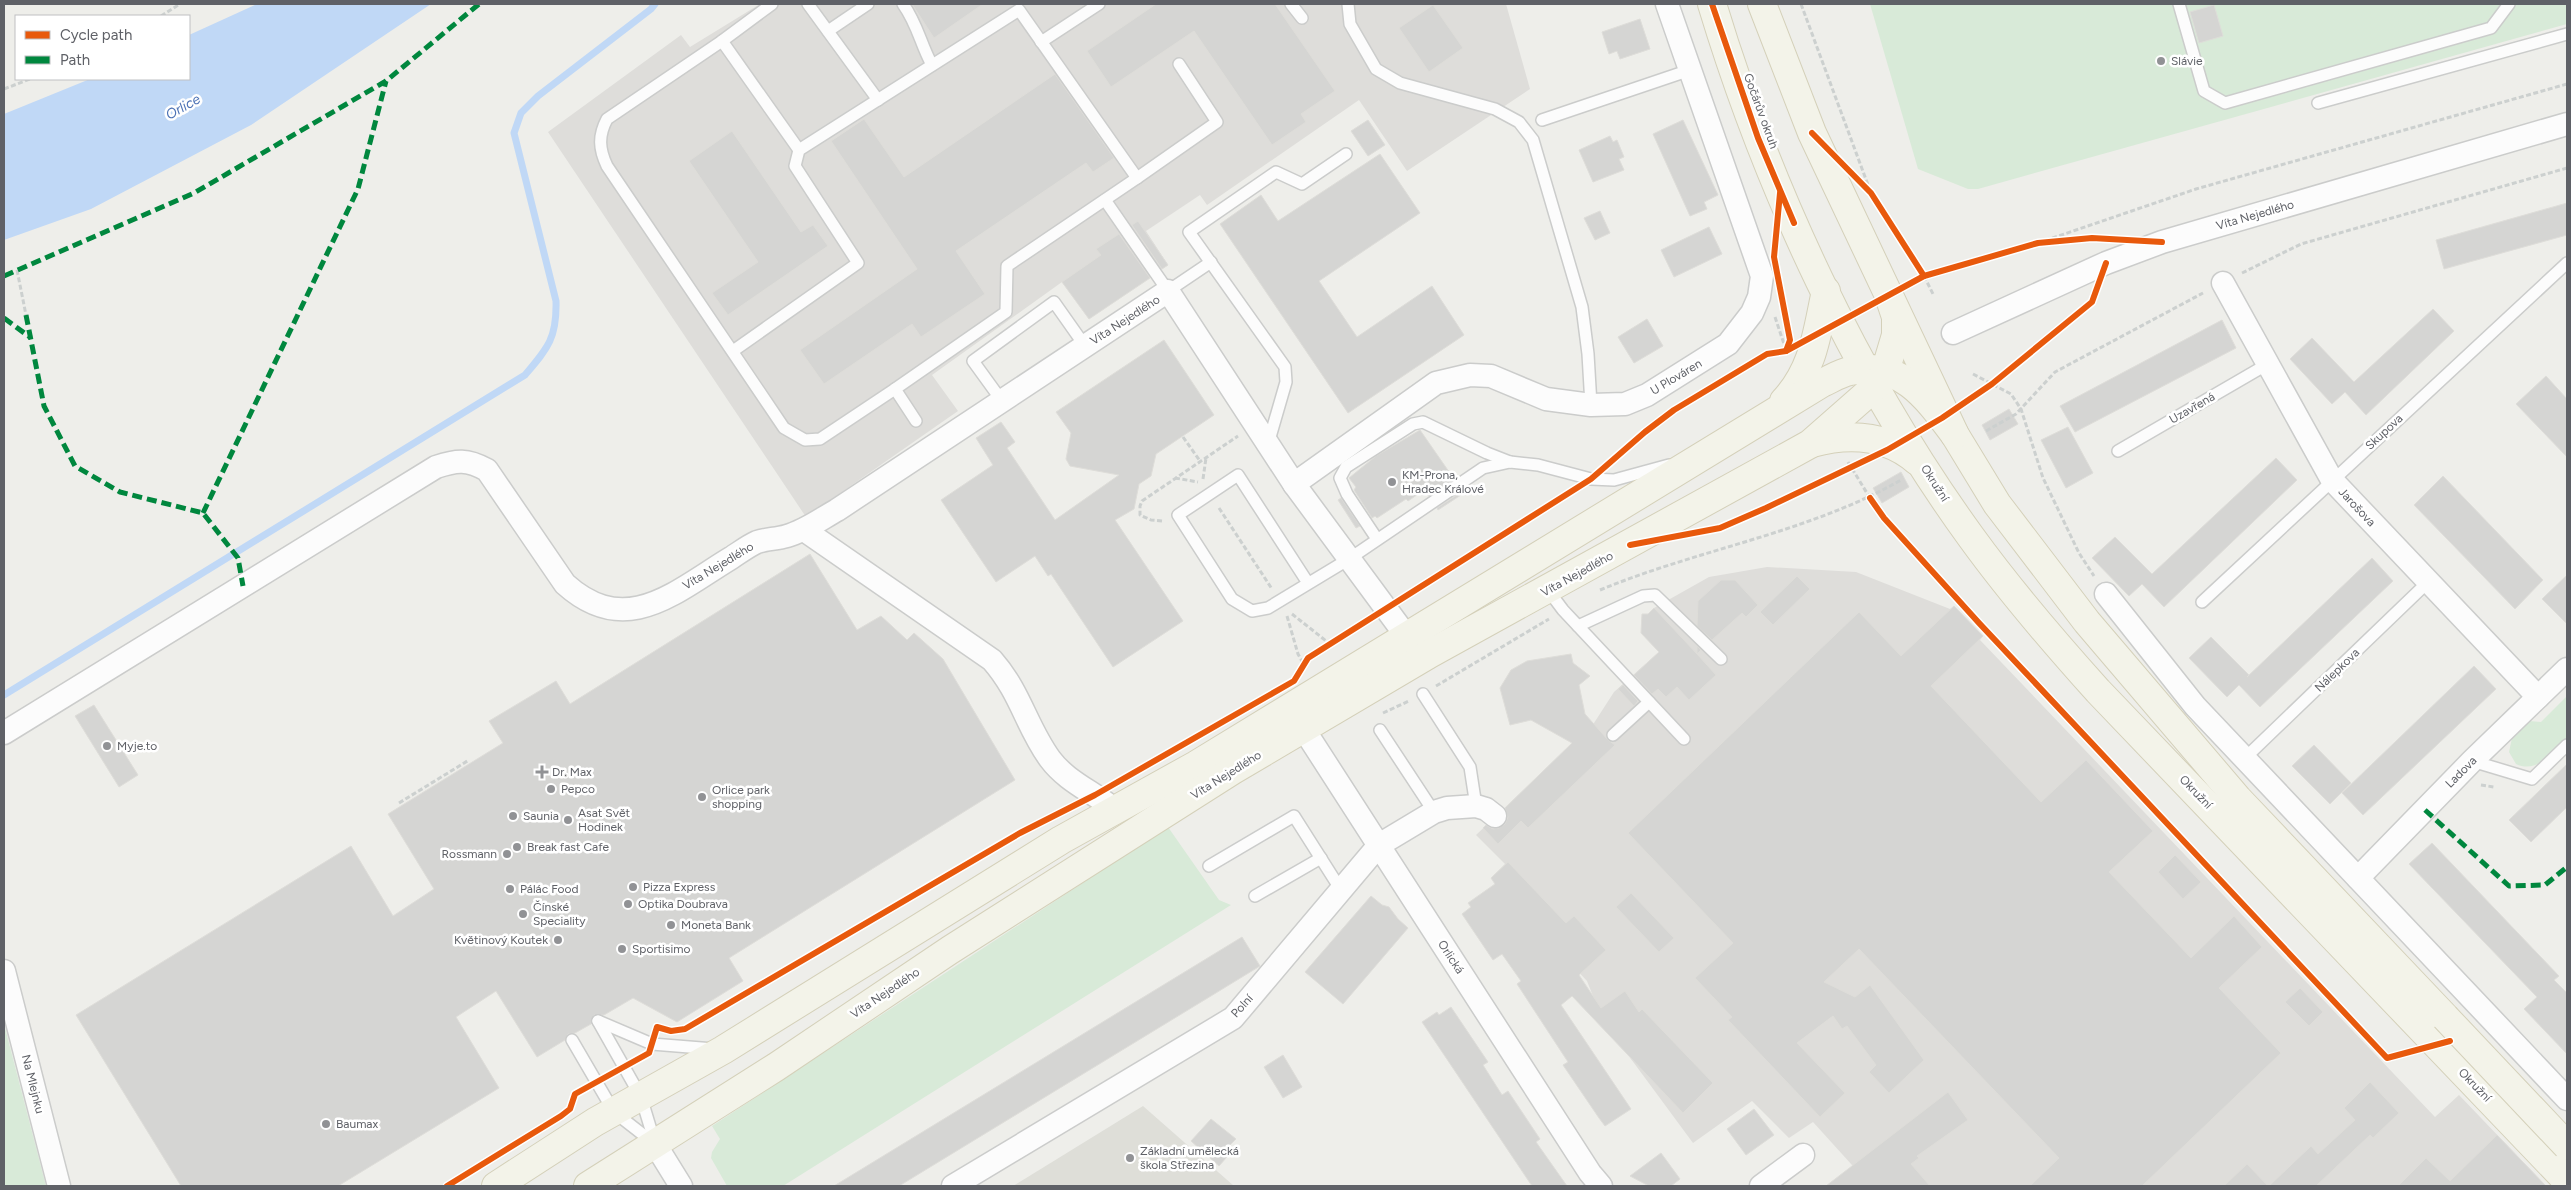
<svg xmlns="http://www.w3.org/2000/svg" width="2571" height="1190" viewBox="0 0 2571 1190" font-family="Figtree,sans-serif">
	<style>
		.industrial { fill: #deddda }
		.education { fill: #deded8 }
		.green { fill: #d8ead8 }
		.water { fill: #c0d8f6 }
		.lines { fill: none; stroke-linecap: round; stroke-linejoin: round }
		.stream { stroke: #c0d8f6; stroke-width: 7 }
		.building { fill: #d5d5d3; stroke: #deddd9 }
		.service-casing { stroke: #cbcccb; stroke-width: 14 }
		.minor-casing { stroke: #cbcccb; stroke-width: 25 }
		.primary-casing { stroke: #d4d0b9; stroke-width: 30 }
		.path { stroke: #ccd0cf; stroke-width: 3; stroke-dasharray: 5 2.5; stroke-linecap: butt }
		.service { stroke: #fcfcfc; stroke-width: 11 }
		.minor { stroke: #fcfcfc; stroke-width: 22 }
		.primary { stroke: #f3f3e9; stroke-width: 28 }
		.primary-bridge-casing { stroke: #d4d0b9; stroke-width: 30; stroke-linecap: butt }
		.primary-bridge { stroke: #f3f3e9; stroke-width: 28 }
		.quiet { stroke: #00873e; stroke-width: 5; stroke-dasharray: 10 5; stroke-linecap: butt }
		.cycleway-casing { stroke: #fff; stroke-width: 9 }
		.cycleway { stroke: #e8590c; stroke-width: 6 }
		.poi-dot { fill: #919295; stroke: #fff; stroke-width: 2 }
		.labels { text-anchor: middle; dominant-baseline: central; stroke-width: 5; stroke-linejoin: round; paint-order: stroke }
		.poi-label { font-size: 12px; fill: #5f6167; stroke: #fff; text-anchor: start }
		.street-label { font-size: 12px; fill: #5f6167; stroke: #fff }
		.water-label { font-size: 14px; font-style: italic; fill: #4c72b5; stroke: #fff }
	</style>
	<rect width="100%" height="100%" fill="#eeeeea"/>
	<g class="industrial">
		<polygon points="760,4 1506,4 1530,89 1407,171 1359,100 1207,205 1200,195 1146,231 1168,265 1089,319 1062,282 932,375 958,411 806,517 548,132 681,35 690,47"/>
		<polygon points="1767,567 1856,572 1950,609 1954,606 1983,636 1980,640 2435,1117 2459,1095 2546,1186 1871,1186 1813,1122 1789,1138 1752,1101 1693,1143 1603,1021 1587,981 1491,878 1505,864 1476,835 1594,723 1614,692 1659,652 1641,633 1642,614 1648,614 1654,608 1709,577"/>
	</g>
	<polygon class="education" points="1143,1106 1234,1186 1013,1186"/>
	<g class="green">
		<polygon points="1870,4 2567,4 2567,24 1978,189 1968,189 1918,169"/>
		<path d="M2567,696V738C2553,752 2538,774 2516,764L2509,752L2512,738L2529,721L2541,722Z"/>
		<polygon points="1168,827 1219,900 1231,905 783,1186 727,1186 711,1158 712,1152 720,1139 712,1126"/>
		<polygon points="4,1024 46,1186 4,1186"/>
	</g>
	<polygon class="water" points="257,4 431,4 251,125 91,209 4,240 4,114 90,79 189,79 189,35"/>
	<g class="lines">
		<path class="stream" d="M4,695L525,375C548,348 557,338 556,301L514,133L521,113L538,96L651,9L655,4"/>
	</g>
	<g class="building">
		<polygon points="912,4 983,4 934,38"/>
		<polygon points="1156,4 1275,4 1335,91 1301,114 1306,122 1272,145 1194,31 1111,87 1087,51"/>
		<polygon points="1433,5 1463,48 1429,72 1399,28"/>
		<polygon points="2214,5 2223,36 2199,43 2190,12"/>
		<polygon points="1640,19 1650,49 1620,59 1617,51 1609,54 1602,32"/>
		<polygon points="1055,74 1114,158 1093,172 1086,163 956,251 985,294 921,337 912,324 824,384 800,350 917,269 831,141 864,119 904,177"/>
		<polygon points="1368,120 1385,145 1368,156 1351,131"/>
		<polygon points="1683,120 1718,195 1704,202 1707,209 1690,216 1653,134"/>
		<polygon points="732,131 801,232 813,225 828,246 728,315 712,293 758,262 689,161"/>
		<polygon points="1610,136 1613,142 1617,140 1624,157 1619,159 1624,170 1593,182 1579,150"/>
		<polygon points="1380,154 1420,213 1319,281 1357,337 1432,286 1464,335 1348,413 1220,224 1261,195 1278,221"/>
		<polygon points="2567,203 2567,235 2444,269 2436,240"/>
		<polygon points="1600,211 1610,233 1595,240 1584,218"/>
		<polygon points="1138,221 1168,265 1162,269 1132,225"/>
		<polygon points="1709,227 1722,254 1674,277 1661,250"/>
		<polygon points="1119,234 1150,278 1089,319 1062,282 1101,255 1096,249"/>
		<polygon points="2433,309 2454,331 2366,415 2345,392 2332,404 2290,359 2312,338 2354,382"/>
		<polygon points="1647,319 1663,346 1634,363 1618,337"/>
		<polygon points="2222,320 2236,348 2075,432 2060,406"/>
		<polygon points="1164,340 1214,415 1156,454 1151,476 1139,484 1134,509 1115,520 1183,621 1113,667 1051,574 1048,576 1035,556 996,582 941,500 993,465 976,438 1001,422 1015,442 1007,448 1055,520 1119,475 1070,466 1066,459 1071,433 1056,412"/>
		<polygon points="2546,376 2567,399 2567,457 2516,404"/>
		<polygon points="2009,409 2018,424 1990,440 1982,425"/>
		<polygon points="2068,427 2093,473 2066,488 2041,440"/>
		<polygon points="1420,430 1454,479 1428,496 1424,490 1408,501 1406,499 1377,518 1375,516 1372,518 1354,490 1356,487 1349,478 1376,456"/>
		<polygon points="2276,458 2297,480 2164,607 2142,584 2129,596 2092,558 2115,537 2152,574"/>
		<polygon points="1901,472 1909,487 1882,503 1873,488"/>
		<polygon points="2443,476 2543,580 2515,609 2414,505"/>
		<polygon points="1463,491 1464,493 1438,510 1437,508"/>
		<polygon points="1341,498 1360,526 1356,528 1338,500"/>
		<polygon points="810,554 857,630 881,616 907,640 914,633 943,659 1015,780 729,958 743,981 677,1022 633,998 604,1015 594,1015 591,1024 575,1033 568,1034 565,1040 537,1057 496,991 456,1017 499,1088 338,1186 181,1186 76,1015 351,846 393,916 434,889 388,814 503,743 489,721 556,681 570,704"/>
		<polygon points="2372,558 2393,581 2260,707 2239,685 2227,697 2189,658 2211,637 2249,675 2247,677"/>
		<polygon points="2567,575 2567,624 2542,599"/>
		<polygon points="1797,576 1810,589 1773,625 1760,612"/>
		<polygon points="1721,580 1735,580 1758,605 1746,617 1742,613 1712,640 1697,626 1698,601"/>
		<polygon points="1954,606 1983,636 1931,686 2041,802 2086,760 2153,831 2109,872 2191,958 2234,916 2262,947 2219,988 2281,1053 2142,1186 2030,1186 2059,1158 1859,949 1824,982 1855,997 1870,985 1924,1060 1889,1093 1869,1072 1876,1065 1847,1026 1842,1029 1833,1016 1797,1043 1845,1093 1820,1117 1728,1020 1732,1017 1695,978 1733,943 1628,833 1859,612 1901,656"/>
		<polygon points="1654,608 1697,654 1697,646 1701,650 1697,654 1716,675 1689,700 1677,687 1666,697 1658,689 1652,694 1634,675 1659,652 1641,633 1642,614 1648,614"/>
		<polygon points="1571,654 1573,663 1590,676 1579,685 1585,714 1608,740 1615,745 1528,828 1521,821 1498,844 1483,828 1486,825 1493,829 1499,828 1505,824 1508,817 1505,808 1572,743 1531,720 1510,725 1500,688 1511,670 1527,661"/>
		<polygon points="2474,666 2496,689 2363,815 2342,793"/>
		<polygon points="1623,685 1638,701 1634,706 1618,689"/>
		<polygon points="94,705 138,775 119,787 75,716"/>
		<polygon points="2314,745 2351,783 2330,804 2292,766"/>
		<polygon points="2567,764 2567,807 2531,842 2509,820"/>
		<polygon points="2432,843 2559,976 2554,980 2567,993 2567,1054 2524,1009 2537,997 2409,864"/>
		<polygon points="2175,855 2201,882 2183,899 2158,872"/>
		<polygon points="1508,862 1566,923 1574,916 1606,950 1579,975 1601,1008 1625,991 1639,1012 1642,1009 1713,1083 1683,1113 1572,996 1561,1005 1631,1109 1605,1126 1599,1118 1563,1065 1568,1062 1517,984 1521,981 1502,954 1493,960 1462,914 1471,907 1468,903 1495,884 1491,878"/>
		<polygon points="1631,893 1674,938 1659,952 1616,907"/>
		<polygon points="1371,896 1382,905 1389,907 1398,919 1408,928 1343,1004 1305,972"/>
		<polygon points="1242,937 1260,966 1206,999 899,1186 834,1186"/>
		<polygon points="2300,988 2323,1012 2309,1026 2285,1002"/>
		<polygon points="1451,1007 1488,1062 1483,1065 1502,1095 1508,1091 1540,1139 1536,1142 1567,1186 1532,1186 1422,1022 1437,1012 1439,1015"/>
		<polygon points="1283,1055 1302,1087 1283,1098 1264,1067"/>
		<polygon points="2370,1082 2399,1113 2373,1138 2370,1135 2316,1186 2269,1186 2311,1146 2318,1154 2355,1120 2344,1108"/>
		<polygon points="1948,1092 1968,1120 1917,1156 1919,1158 1911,1164 1930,1186 1826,1186"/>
		<polygon points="1754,1109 1774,1135 1746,1155 1727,1129"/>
		<polygon points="1211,1119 1236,1139 1229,1146 1233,1150 1219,1166 1191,1141"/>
		<polygon points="2497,1135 2546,1186 2398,1186 2426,1158 2450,1181"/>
		<polygon points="1661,1153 1680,1179 1671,1186 1649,1186 1630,1176"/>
		<polygon points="2247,1164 2268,1186 2224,1186"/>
	</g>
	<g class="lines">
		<g class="service-casing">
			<g id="service">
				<polyline points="808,4 878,100"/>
				<path d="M903,4C918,25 920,43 932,65"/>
				<polyline points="1291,4 1302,18"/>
				<polyline points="1348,4 1350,24 1376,69 1400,83 1495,109 1519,122 1533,140 1582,307 1588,354 1591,405"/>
				<polyline points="2179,4 2204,91 2225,103 2491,28 2509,4"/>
				<polyline points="828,31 868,4"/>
				<polyline points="722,41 772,4"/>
				<polyline points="1041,42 1099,4"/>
				<polyline points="2318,103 2567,34"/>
				<polyline points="1542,120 1690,70"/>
				<path d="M799,150L722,41L607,119C598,136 599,149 607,166L784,428L805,440L820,439L895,389"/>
				<polyline points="1137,178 1217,122 1179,64"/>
				<polyline points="1105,200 1168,291 1211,262"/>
				<polyline points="733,351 858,263 795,166 799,150 1019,10 1137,178 1007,266 1006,312 895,389 916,421"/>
				<polyline points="1002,401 973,361 1054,302 1085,346"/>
				<polyline points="1268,444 1286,382 1285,367 1189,232 1276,172 1302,184 1346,154"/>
				<polyline points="2118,451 2266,365"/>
				<polyline points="1377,539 1347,494 1340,478 1346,467 1413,424 1423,422 1487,453 1510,462"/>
				<polyline points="1308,583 1238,475 1178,515 1232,599 1252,611 1268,608 1349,559 1483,468 1510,462 1538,465 1591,479 1614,480 1669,465"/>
				<polyline points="1548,590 1563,610 1684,739"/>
				<polyline points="2202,602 2567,263"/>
				<polyline points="1578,626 1643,596 1655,595 1721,659"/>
				<polyline points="1423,694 1470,767 1476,806"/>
				<polyline points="1380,730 1434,812"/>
				<polyline points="1613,735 1649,702"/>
				<polyline points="2245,758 2428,582"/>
				<polyline points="2472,761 2532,779 2567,745"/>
				<polyline points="1209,866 1294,816 1341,890"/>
				<polyline points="1255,896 1321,858"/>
				<polyline points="598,1021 641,1097 655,1143"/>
				<polyline points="598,1021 652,1044 714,1049"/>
				<polyline points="572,1040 614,1112 655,1144"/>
			</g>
		</g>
		<g class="minor-casing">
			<g id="minor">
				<polyline points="2223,283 2332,480 2538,697"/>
				<polyline points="1953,333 2106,263 2162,242 2567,124"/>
				<polyline points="1294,484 1436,383 1470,375 1491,376 1546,399 1591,405 1625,404 1647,395 1728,344 1752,313 1759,297 1762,276 1667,4"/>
				<path d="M804,530L992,660C1021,693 1026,726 1050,759C1067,782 1094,792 1115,810"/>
				<polyline points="2106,594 2195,706 2567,1099"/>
				<polyline points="1303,728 1590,1173 1601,1186"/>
				<path d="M4,733L436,467C457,460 467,459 487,470L565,584C626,639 675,592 731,558C739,553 748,546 757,542C766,539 777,539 787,536C805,531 821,519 837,510L1168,291L1294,484L1407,637"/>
				<polyline points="2358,878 2472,761 2567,669"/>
				<polyline points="4,971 59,1186"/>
				<polyline points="655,1144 681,1186"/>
				<polyline points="953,1186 1233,1018 1379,845 1434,812 1447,808 1476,806 1486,809 1495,816"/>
				<polyline points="1761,1186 1803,1155"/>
			</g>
		</g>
		<g class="primary-casing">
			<g id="primary">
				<path d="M1712,4C1768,189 1857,380 1971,537C2010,591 2053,641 2098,691L2567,1181"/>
				<polyline points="1762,4 1812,133 1955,435 1997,504 2087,622 2238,799 2445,1017"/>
				<path d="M1784,401C1814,369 1817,332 1826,291"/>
				<path d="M1812,443C1849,433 1886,434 1917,461"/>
				<path d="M496,1186L595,1122L723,1050L1061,840L1196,765L1822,383C1831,379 1840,373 1850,371C1901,359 1929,400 1955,435"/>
				<polyline points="588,1186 776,1067 950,950 1233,770 1431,653 1810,444 1876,386 1885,372 1896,335 1896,317 1889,296"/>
			</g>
		</g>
		<g class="path">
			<polyline points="1801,4 1871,193"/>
			<polyline points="161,16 180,4"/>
			<polyline points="4,89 30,79"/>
			<polyline points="2038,243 2196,189 2567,84"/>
			<polyline points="17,270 26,315"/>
			<polyline points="2242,273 2301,244 2567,168"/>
			<polyline points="1924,276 1934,296"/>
			<polyline points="1775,317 1786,350"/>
			<polyline points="1973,374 2011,394 2021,409 2043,478 2079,553 2094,576"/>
			<polyline points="1986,431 2016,414 2055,372 2203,293"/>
			<polyline points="1183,437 1200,461"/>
			<polyline points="1848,462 1870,498"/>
			<polyline points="1175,478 1198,482"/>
			<polyline points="1203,479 1206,458"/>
			<polyline points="1219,508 1272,589"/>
			<polyline points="1162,521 1151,520 1140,515 1140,506 1142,501 1238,436"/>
			<path d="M1600,590C1699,549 1808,533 1901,480"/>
			<polyline points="1292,614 1330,644"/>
			<polyline points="1287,616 1298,654 1304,665"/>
			<polyline points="1436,686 1549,619"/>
			<polyline points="1383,713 1409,701"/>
			<polyline points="2481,785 2494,787"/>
			<polyline points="399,803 469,760"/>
		</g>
		<use href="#service" class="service"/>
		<use href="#minor" class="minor"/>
		<use href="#primary" class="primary"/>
		<g class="primary-bridge-casing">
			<polyline id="primary-bridge" points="2445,1017 2567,1146"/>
		</g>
		<use href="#primary-bridge" class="primary-bridge"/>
		<g class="quiet">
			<polyline points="4,276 194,193 386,81 479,4"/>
			<polyline points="26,315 44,406 75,466 120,492 203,513 238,558 243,586"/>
			<polyline points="4,318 31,338"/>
			<polyline points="203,513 358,189 386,81"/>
			<polyline points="2425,810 2509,886 2545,885 2567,867"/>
		</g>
		<g class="cycleway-casing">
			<g id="cycleway">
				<polyline points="1712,4 1758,138 1794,223"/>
				<polyline points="1812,133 1871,193 1924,276 2038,243 2092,238 2162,242"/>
				<polyline points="1780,193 1774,257 1790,340 1786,351"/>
				<polyline points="1870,498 1884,518 1979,623 2387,1058 2450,1041"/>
				<polyline points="1630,545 1720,528 1766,508 1887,450 1942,418 1992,384 2092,302 2106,263"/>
				<polyline points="447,1186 561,1116 570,1109 575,1094 649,1053 657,1027 671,1031 685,1029 1020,833 1095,795 1294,681 1308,658 1591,479 1645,432 1674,410 1767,354 1786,351 1924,276"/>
			</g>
		</g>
		<use href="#cycleway" class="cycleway"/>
	</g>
	<g class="poi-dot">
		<circle cx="2161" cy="61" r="5"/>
		<circle cx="1392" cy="482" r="5"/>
		<circle cx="107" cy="746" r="5"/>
		<path d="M539.5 764.5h5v5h5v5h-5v5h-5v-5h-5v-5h5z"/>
		<circle cx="551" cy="789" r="5"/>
		<circle cx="702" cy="797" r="5"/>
		<circle cx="513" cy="816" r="5"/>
		<circle cx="568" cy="820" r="5"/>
		<circle cx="517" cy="847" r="5"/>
		<circle cx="507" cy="854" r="5"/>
		<circle cx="633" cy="887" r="5"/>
		<circle cx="510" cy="889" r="5"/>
		<circle cx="628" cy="904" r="5"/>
		<circle cx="523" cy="914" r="5"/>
		<circle cx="671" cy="925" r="5"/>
		<circle cx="558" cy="940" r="5"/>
		<circle cx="622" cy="949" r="5"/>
		<circle cx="326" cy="1124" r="5"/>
		<circle cx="1130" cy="1158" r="5"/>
	</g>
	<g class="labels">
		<g class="poi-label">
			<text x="2171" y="61">Slávie</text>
			<text x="1402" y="475">KM-Prona,<tspan x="1402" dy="14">Hradec Králové</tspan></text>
			<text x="117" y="746">Myje.to</text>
			<text x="552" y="772">Dr. Max</text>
			<text x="561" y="789">Pepco</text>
			<text x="712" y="790">Orlice park<tspan x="712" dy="14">shopping</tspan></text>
			<text x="578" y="813">Asat Svět<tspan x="578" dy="14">Hodinek</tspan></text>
			<text x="523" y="816">Saunia</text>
			<text x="527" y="847">Break fast Cafe</text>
			<text x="497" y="854" text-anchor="end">Rossmann</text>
			<text x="643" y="887">Pizza Express</text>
			<text x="520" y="889">Pálác Food</text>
			<text x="638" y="904">Optika Doubrava</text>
			<text x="533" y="907">Čínské<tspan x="533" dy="14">Speciality</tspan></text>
			<text x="681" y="925">Moneta Bank</text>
			<text x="548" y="940" text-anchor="end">Květinový Koutek</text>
			<text x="632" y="949">Sportisimo</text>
			<text x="336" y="1124">Baumax</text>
			<text x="1140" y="1151">Základní umělecká<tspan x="1140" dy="14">škola Střezina</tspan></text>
		</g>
		<g class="street-label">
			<text transform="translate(1761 111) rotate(70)">Gočárův okruh</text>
			<text transform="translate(2255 215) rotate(-16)">Víta Nejedlého</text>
			<text transform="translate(1125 320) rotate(-33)">Víta Nejedlého</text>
			<text transform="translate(1676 377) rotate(-31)">U Plováren</text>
			<text transform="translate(2192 408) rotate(-30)">Uzavřená</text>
			<text transform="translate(2384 432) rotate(-43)">Skupova</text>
			<text transform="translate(1935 483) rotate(57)">Okružní</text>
			<text transform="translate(2357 507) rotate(47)">Jarošova</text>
			<text transform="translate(718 566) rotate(-31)">Víta Nejedlého</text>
			<text transform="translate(1577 574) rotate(-29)">Víta Nejedlého</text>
			<text transform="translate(2337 670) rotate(-44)">Nálepkova</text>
			<text transform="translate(2461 772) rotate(-45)">Ladova</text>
			<text transform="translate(1226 775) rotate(-32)">Víta Nejedlého</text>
			<text transform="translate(2196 792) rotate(46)">Okružní</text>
			<text transform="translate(1451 957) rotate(57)">Orlická</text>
			<text transform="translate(885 993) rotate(-34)">Víta Nejedlého</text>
			<text transform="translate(1242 1006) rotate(-48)">Polní</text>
			<text transform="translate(33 1084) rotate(76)">Na Mlejnku</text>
			<text transform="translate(2475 1085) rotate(46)">Okružní</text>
		</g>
		<g class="water-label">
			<text transform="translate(183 107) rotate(-29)">Orlice</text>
		</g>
	</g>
	<rect width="2571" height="1190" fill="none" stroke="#5f6167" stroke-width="10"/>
	<rect x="15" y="15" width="175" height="65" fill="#ffffff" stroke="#bfc0c2"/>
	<rect x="25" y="31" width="25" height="8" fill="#e8590c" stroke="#bfc0c2"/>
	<text x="60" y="40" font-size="15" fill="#5f6167">Cycle path</text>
	<rect x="25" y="56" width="25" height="8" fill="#00873e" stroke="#bfc0c2"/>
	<text x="60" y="65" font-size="15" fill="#5f6167">Path</text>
</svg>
